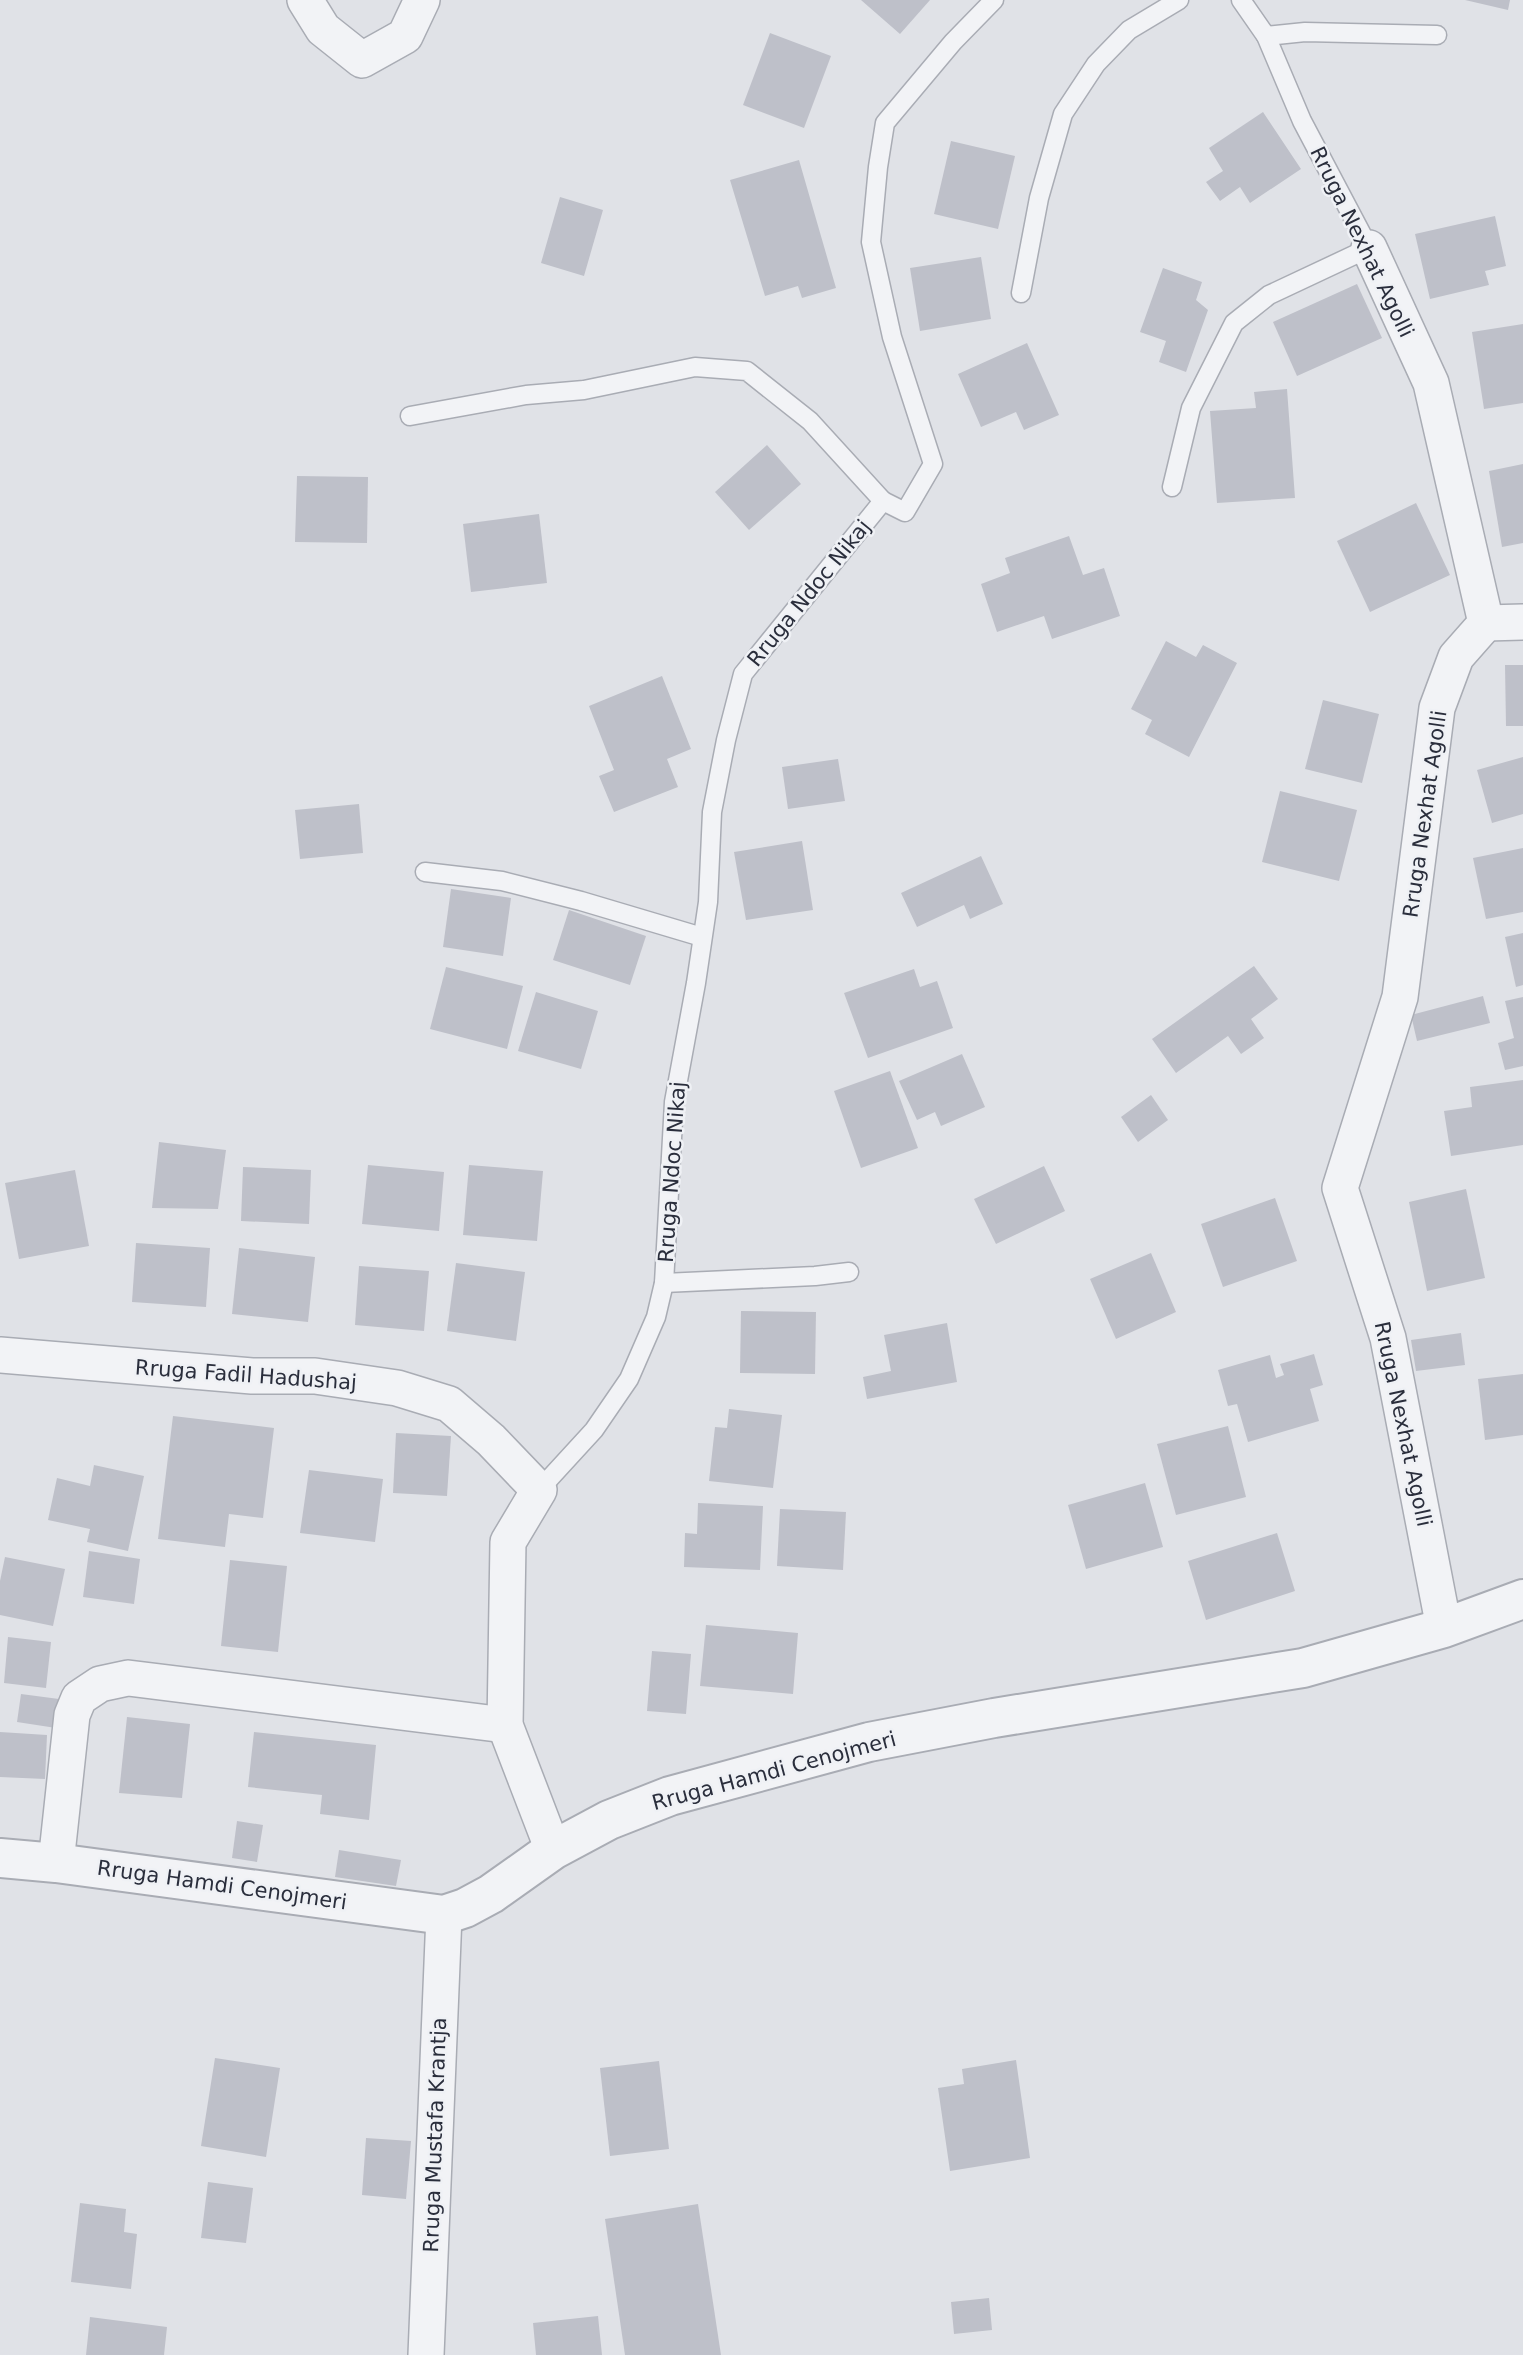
<svg xmlns="http://www.w3.org/2000/svg" width="1523" height="2355" viewBox="0 0 1523 2355" font-family="'DejaVu Sans',sans-serif">
	<style>
		.building { fill: #bec0c9 }
		.lines { fill: none; stroke-linecap: round; stroke-linejoin: round }
		.service-casing { stroke: #a9acb4; stroke-width: 21 }
		.minor-casing { stroke: #a9acb4; stroke-width: 38 }
		.tertiary-casing { stroke: #a9acb4; stroke-width: 42 }
		.service { stroke: #f2f3f6; stroke-width: 18 }
		.minor { stroke: #f2f3f6; stroke-width: 35 }
		.tertiary { stroke: #f2f3f6; stroke-width: 38 }
		.labels { text-anchor: middle; dominant-baseline: central; stroke-width: 5; stroke-linejoin: round; paint-order: stroke }
		.street-label { font-size: 21px; fill: #2a2e3c; stroke: #eff1f5 }
	</style>
	<rect width="100%" height="100%" fill="#e0e2e7"/>
	<g class="building">
		<polygon points="861,0 930,0 900,34"/>
		<polygon points="1465,0 1510,0 1508,10"/>
		<polygon points="770,33 831,56 804,128 743,105"/>
		<polygon points="1263,112 1301,169 1250,203 1240,187 1220,201 1206,182 1223,171 1209,148"/>
		<polygon points="951,141 1015,156 998,229 934,214"/>
		<polygon points="799,160 836,288 802,298 798,286 765,296 730,180"/>
		<polygon points="560,197 603,210 584,276 541,263"/>
		<polygon points="1495,216 1506,266 1485,271 1489,285 1430,299 1415,234"/>
		<polygon points="981,257 991,319 920,331 910,268"/>
		<polygon points="1163,268 1202,282 1196,300 1208,310 1186,372 1159,362 1166,341 1140,332"/>
		<polygon points="1357,284 1382,338 1297,376 1273,322"/>
		<polygon points="1523,324 1523,403 1484,409 1472,332"/>
		<polygon points="1027,343 1059,415 1024,430 1016,412 981,427 958,374"/>
		<polygon points="1287,389 1295,498 1217,503 1210,411 1256,408 1254,392"/>
		<polygon points="767,445 801,484 749,530 715,492"/>
		<polygon points="1523,464 1523,543 1502,547 1489,471"/>
		<polygon points="297,476 368,477 367,543 295,542"/>
		<polygon points="1416,503 1450,575 1370,612 1337,541"/>
		<polygon points="539,514 547,583 471,592 463,524"/>
		<polygon points="1069,536 1083,575 1104,568 1120,616 1052,639 1044,616 997,632 981,584 1010,573 1005,558"/>
		<polygon points="1166,641 1196,657 1203,645 1237,663 1189,757 1145,734 1152,720 1131,709"/>
		<polygon points="1505,665 1523,665 1523,726 1506,726"/>
		<polygon points="662,676 691,749 667,759 678,787 614,812 599,776 614,770 589,706"/>
		<polygon points="1323,700 1379,714 1362,783 1305,769"/>
		<polygon points="1523,757 1523,814 1492,823 1477,770"/>
		<polygon points="838,759 845,801 788,809 782,767"/>
		<polygon points="1280,791 1357,810 1339,881 1262,862"/>
		<polygon points="359,804 363,853 300,859 295,810"/>
		<polygon points="802,841 813,910 746,920 734,852"/>
		<polygon points="1523,848 1523,912 1486,919 1473,858"/>
		<polygon points="981,856 1003,904 970,919 964,905 917,927 901,893"/>
		<polygon points="451,889 511,898 503,956 443,947"/>
		<polygon points="569,910 646,936 630,985 553,960"/>
		<polygon points="1523,933 1523,985 1516,987 1505,937"/>
		<polygon points="1254,966 1278,999 1251,1019 1264,1038 1241,1054 1228,1036 1176,1073 1152,1039"/>
		<polygon points="446,967 523,986 507,1049 430,1029"/>
		<polygon points="914,969 920,987 937,981 953,1028 868,1058 844,993"/>
		<polygon points="536,992 598,1011 581,1069 518,1051"/>
		<polygon points="1483,996 1490,1023 1417,1041 1411,1015"/>
		<polygon points="1523,997 1523,1066 1505,1070 1498,1043 1514,1038 1505,1001"/>
		<polygon points="962,1054 985,1107 941,1126 935,1112 917,1120 899,1081"/>
		<polygon points="890,1071 918,1148 861,1168 834,1091"/>
		<polygon points="1523,1080 1523,1145 1451,1156 1444,1111 1472,1107 1470,1087"/>
		<polygon points="1151,1095 1168,1120 1138,1142 1121,1117"/>
		<polygon points="159,1142 226,1150 218,1209 152,1208"/>
		<polygon points="368,1165 444,1172 439,1231 362,1224"/>
		<polygon points="469,1165 543,1171 537,1241 463,1235"/>
		<polygon points="1044,1166 1065,1211 996,1244 974,1199"/>
		<polygon points="243,1167 311,1170 309,1224 241,1221"/>
		<polygon points="75,1170 89,1246 19,1259 5,1183"/>
		<polygon points="1466,1189 1485,1278 1427,1291 1409,1202"/>
		<polygon points="1275,1198 1297,1261 1223,1287 1201,1224"/>
		<polygon points="136,1243 210,1248 206,1307 132,1302"/>
		<polygon points="239,1248 315,1257 308,1322 232,1314"/>
		<polygon points="1151,1253 1176,1312 1116,1339 1090,1279"/>
		<polygon points="456,1263 525,1272 516,1341 447,1331"/>
		<polygon points="359,1266 429,1271 424,1331 355,1325"/>
		<polygon points="741,1311 816,1312 815,1374 740,1373"/>
		<polygon points="947,1323 957,1382 867,1399 863,1377 891,1371 884,1335"/>
		<polygon points="1461,1333 1465,1365 1416,1371 1411,1340"/>
		<polygon points="1314,1354 1323,1385 1310,1389 1319,1421 1248,1442 1237,1404 1228,1406 1218,1370 1270,1355 1276,1378 1284,1375 1280,1364"/>
		<polygon points="1523,1374 1523,1435 1485,1440 1478,1379"/>
		<polygon points="729,1409 782,1415 773,1488 709,1481 715,1427 727,1428"/>
		<polygon points="173,1416 274,1428 263,1518 229,1514 225,1547 158,1539"/>
		<polygon points="1228,1426 1246,1497 1176,1515 1157,1444"/>
		<polygon points="396,1433 451,1436 447,1496 393,1493"/>
		<polygon points="94,1465 144,1476 128,1551 87,1542 90,1529 48,1520 57,1478 90,1486"/>
		<polygon points="309,1470 383,1479 375,1542 300,1533"/>
		<polygon points="1145,1483 1163,1547 1086,1569 1068,1505"/>
		<polygon points="698,1503 763,1506 760,1570 684,1567 685,1533 697,1534"/>
		<polygon points="780,1509 846,1512 843,1570 777,1566"/>
		<polygon points="1277,1533 1295,1591 1206,1620 1188,1561"/>
		<polygon points="89,1551 140,1559 134,1604 83,1597"/>
		<polygon points="5,1557 65,1569 53,1626 0,1615 0,1581"/>
		<polygon points="230,1560 287,1566 278,1652 221,1646"/>
		<polygon points="706,1625 798,1633 793,1694 700,1686"/>
		<polygon points="8,1637 51,1642 46,1688 4,1683"/>
		<polygon points="652,1651 691,1654 686,1714 647,1711"/>
		<polygon points="21,1694 59,1699 56,1728 17,1722"/>
		<polygon points="127,1717 190,1724 182,1798 119,1793"/>
		<polygon points="0,1732 47,1735 45,1779 0,1777"/>
		<polygon points="254,1732 376,1745 369,1820 320,1814 322,1795 248,1787"/>
		<polygon points="237,1821 263,1825 257,1862 232,1858"/>
		<polygon points="339,1850 401,1860 396,1886 335,1877"/>
		<polygon points="215,2058 280,2068 266,2157 201,2146"/>
		<polygon points="1016,2060 1030,2158 950,2171 938,2088 964,2084 962,2069"/>
		<polygon points="659,2061 669,2149 610,2156 600,2068"/>
		<polygon points="366,2138 411,2141 406,2199 362,2195"/>
		<polygon points="208,2182 253,2188 246,2243 201,2238"/>
		<polygon points="80,2203 126,2209 124,2232 137,2234 131,2289 71,2282"/>
		<polygon points="698,2204 721,2355 625,2355 605,2219"/>
		<polygon points="989,2298 992,2330 954,2334 951,2302"/>
		<polygon points="598,2316 602,2355 536,2355 533,2323"/>
		<polygon points="90,2317 167,2327 164,2355 86,2355"/>
	</g>
	<g class="lines">
		<g class="service-casing">
			<g id="service">
				<polyline points="1266,36 1305,32 1437,35"/>
				<polyline points="1021,293 1039,198 1063,114 1096,64 1129,30 1179,0"/>
				<polyline points="410,416 526,395 584,390 695,367 747,371 810,421 883,501"/>
				<polyline points="1172,487 1191,408 1234,323 1269,295 1369,248 1302,121 1266,36 1241,0"/>
				<polyline points="425,872 502,881 581,901 702,937"/>
				<polyline points="664,1283 815,1276 849,1272"/>
				<polyline points="539,1490 594,1430 629,1379 656,1317 664,1283 674,1102 696,983 708,902 712,812 726,740 743,674 883,501 905,512 933,464 892,337 871,242 878,167 885,123 953,42 994,0"/>
			</g>
		</g>
		<g class="minor-casing">
			<g id="minor">
				<polyline points="305,0 323,29 362,60 405,36 422,0"/>
				<polyline points="1369,248 1431,383 1486,623"/>
				<polyline points="1486,623 1523,622"/>
				<polyline points="0,1355 252,1376 315,1376 397,1388 449,1404 491,1440 539,1490 508,1542 505,1725 553,1850"/>
				<polyline points="1444,1628 1388,1338 1340,1188 1400,997 1437,708 1456,657 1486,623"/>
				<polyline points="56,1863 72,1715 79,1698 100,1684 128,1678 505,1725"/>
				<polyline points="426,2355 444,1915"/>
			</g>
		</g>
		<g class="tertiary-casing">
			<polyline id="tertiary" points="0,1858 56,1863 444,1915 465,1908 491,1894 553,1850 609,1820 670,1796 869,1742 994,1718 1303,1668 1444,1628 1523,1599"/>
		</g>
		<use href="#service" class="service"/>
		<use href="#minor" class="minor"/>
		<use href="#tertiary" class="tertiary"/>
	</g>
	<g class="labels">
		<g class="street-label">
			<text transform="translate(1362 242) rotate(64)">Rruga Nexhat Agolli</text>
			<text transform="translate(809 593) rotate(-51)">Rruga Ndoc Nikaj</text>
			<text transform="translate(1425 814) rotate(-82)">Rruga Nexhat Agolli</text>
			<text transform="translate(672 1172) rotate(-86)">Rruga Ndoc Nikaj</text>
			<text transform="translate(246 1375) rotate(4)">Rruga Fadil Hadushaj</text>
			<text transform="translate(1403 1424) rotate(78)">Rruga Nexhat Agolli</text>
			<text transform="translate(774 1771) rotate(-15)">Rruga Hamdi Cenojmeri</text>
			<text transform="translate(222 1885) rotate(8)">Rruga Hamdi Cenojmeri</text>
			<text transform="translate(435 2135) rotate(-88)">Rruga Mustafa Krantja</text>
		</g>
	</g>
</svg>
